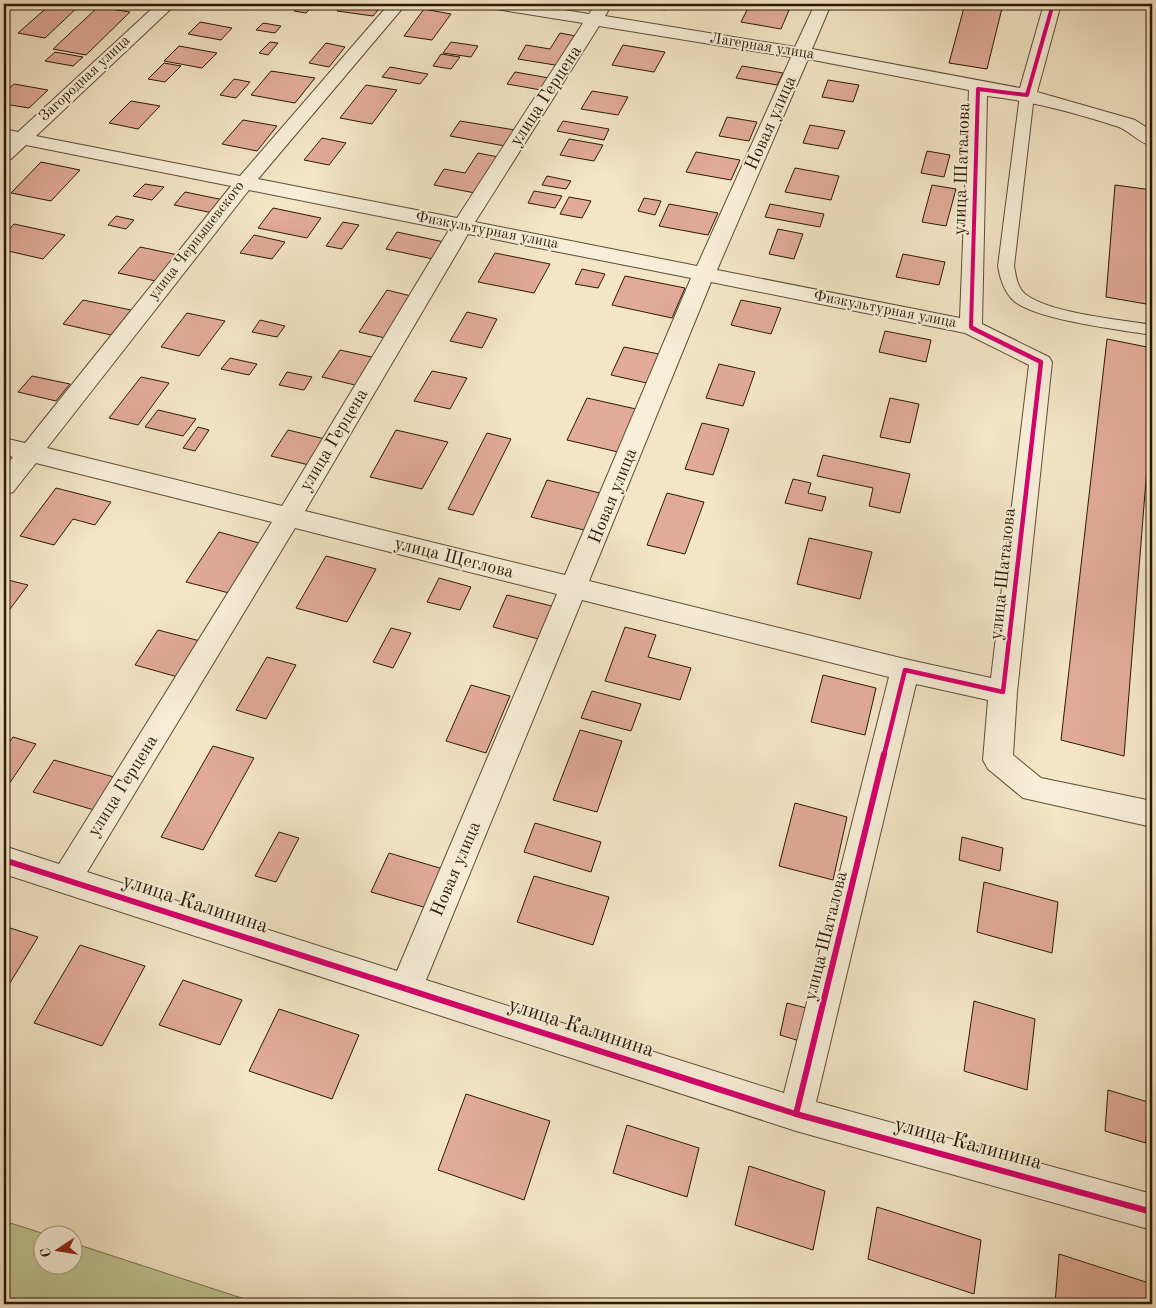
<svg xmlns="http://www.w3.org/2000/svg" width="1156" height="1308" viewBox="0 0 1156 1308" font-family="'Old Standard TT',serif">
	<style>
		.green { fill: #bfc392; stroke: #756e4b }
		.building { fill: #e1ab97; stroke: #2b1a04 }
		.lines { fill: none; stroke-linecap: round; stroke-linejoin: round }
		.lane-casing { stroke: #5d4d34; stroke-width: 2 }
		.street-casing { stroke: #5d4d34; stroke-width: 2 }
		.lane { fill: #f7eed9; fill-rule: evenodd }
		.street { fill: #f7eed9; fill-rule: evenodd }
		.cycleway-far2-casing { stroke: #f7eed9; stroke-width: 6 }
		.cycleway-far1-casing { stroke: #f7eed9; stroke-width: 8 }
		.cycleway-casing { stroke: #f7eed9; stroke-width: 9 }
		.cycleway-far2 { stroke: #d6006c; stroke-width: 4 }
		.cycleway-far1 { stroke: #d6006c; stroke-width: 4.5 }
		.cycleway { stroke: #d6006c; stroke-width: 6 }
		.labels { text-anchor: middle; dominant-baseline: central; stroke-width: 4; stroke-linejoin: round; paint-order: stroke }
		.far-street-label { font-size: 15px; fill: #2b1a04; stroke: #f7eed9 }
		.street-label { font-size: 18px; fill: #2b1a04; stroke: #f7eed9 }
		.near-street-label { font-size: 21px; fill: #2b1a04; stroke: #f7eed9 }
	</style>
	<rect width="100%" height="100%" fill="#f3e5c5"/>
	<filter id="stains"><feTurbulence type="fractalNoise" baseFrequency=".004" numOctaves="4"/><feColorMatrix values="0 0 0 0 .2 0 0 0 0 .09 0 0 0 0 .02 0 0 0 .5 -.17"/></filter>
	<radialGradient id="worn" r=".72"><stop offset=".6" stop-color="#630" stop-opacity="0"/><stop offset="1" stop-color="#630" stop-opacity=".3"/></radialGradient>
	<polygon class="green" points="4,1221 48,1235 42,1236 42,1266 72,1266 73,1243 260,1304 4,1304"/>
	<g class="building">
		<polygon points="51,4 81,4 45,38 18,33"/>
		<polygon points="301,4 314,4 306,13 294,11"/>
		<polygon points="343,4 383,4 373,16 337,11"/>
		<polygon points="648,4 668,4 665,10 646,7"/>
		<polygon points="750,4 752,4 789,10 781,29 741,22"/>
		<polygon points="965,4 1003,4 987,69 949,63"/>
		<polygon points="98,7 130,12 86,55 53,49"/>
		<polygon points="424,9 451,14 432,40 404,36"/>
		<polygon points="200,22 232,28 221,40 188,34"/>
		<polygon points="263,23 281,26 275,33 256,30"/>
		<polygon points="560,33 576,36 561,66 518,59 526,45 550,49"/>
		<polygon points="270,42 278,43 268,55 259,53"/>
		<polygon points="451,42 478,46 471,57 443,53"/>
		<polygon points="326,43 345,47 329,67 309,63"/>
		<polygon points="623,45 665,52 654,72 612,65"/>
		<polygon points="179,46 217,53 202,68 164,61"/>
		<polygon points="55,52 83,57 73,66 45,61"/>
		<polygon points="441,54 460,57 451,69 433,66"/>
		<polygon points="164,63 181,66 165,82 148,79"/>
		<polygon points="742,66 783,73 777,85 736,78"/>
		<polygon points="390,67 428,74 420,84 382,77"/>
		<polygon points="271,71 315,78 295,103 251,95"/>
		<polygon points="515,72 549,78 541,90 507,84"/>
		<polygon points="234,79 250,82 236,98 220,95"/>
		<polygon points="828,80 859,85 853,102 822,97"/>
		<polygon points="14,84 48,90 29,108 4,104 4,93"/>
		<polygon points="366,85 397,90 372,124 340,118"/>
		<polygon points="592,91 628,97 618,115 581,109"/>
		<polygon points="131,101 160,106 138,129 109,123"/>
		<polygon points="727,117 757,122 749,141 719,136"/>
		<polygon points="243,120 277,126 257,151 222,144"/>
		<polygon points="460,121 515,130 505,146 450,136"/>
		<polygon points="563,121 609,129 604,140 557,131"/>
		<polygon points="810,125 845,131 838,149 803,143"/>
		<polygon points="322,138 346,143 329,165 304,160"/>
		<polygon points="569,139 603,145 594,161 560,155"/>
		<polygon points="927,151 950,155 944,177 921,173"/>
		<polygon points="696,152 740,160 731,180 686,172"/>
		<polygon points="478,153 498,157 475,193 434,185 444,169 465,173"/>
		<polygon points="41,162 80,170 51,201 11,193"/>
		<polygon points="795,168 839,176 831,200 785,192"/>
		<polygon points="547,176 571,181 566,189 542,185"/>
		<polygon points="145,184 164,187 152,200 133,196"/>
		<polygon points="932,185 956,189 946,226 922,222"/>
		<polygon points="1115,185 1152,190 1152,305 1106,297"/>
		<polygon points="534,191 562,196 555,208 528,203"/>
		<polygon points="185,192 224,200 213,213 174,205"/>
		<polygon points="569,197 591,201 582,218 560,214"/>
		<polygon points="644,198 661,201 655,215 638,211"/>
		<polygon points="669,204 718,213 708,235 659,226"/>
		<polygon points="770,204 824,214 820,227 765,217"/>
		<polygon points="273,208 321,218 307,238 258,228"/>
		<polygon points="116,216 134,220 126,229 108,225"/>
		<polygon points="343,222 359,225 342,249 326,246"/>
		<polygon points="14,224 65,235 43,259 4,250 4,235"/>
		<polygon points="778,229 803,234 794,259 769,254"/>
		<polygon points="397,232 444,242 433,259 386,249"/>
		<polygon points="254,235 285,242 272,259 240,253"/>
		<polygon points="140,247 178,255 156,281 118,273"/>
		<polygon points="495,253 550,264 534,293 478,282"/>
		<polygon points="903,254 945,262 939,285 896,277"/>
		<polygon points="582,269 605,274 598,288 575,284"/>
		<polygon points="625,276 685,288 672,318 612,305"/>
		<polygon points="387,290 411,296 385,338 359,332"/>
		<polygon points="83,300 131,310 111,335 63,324"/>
		<polygon points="741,300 781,308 771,334 731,325"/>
		<polygon points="467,312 497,319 482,348 450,341"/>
		<polygon points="187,313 225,321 199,356 161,347"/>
		<polygon points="260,320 285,326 277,337 252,332"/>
		<polygon points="885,331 931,340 926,362 879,352"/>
		<polygon points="1107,339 1152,348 1152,405 1124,756 1061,740"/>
		<polygon points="624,347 664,355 651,384 611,375"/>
		<polygon points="340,350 376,358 359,386 322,377"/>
		<polygon points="230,358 257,364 249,375 221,369"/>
		<polygon points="719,364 755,372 743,406 706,398"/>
		<polygon points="432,371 467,378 450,409 414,401"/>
		<polygon points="287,372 312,377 304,390 279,385"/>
		<polygon points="32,376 70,384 56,401 18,392"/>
		<polygon points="141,377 169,383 138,425 109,418"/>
		<polygon points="587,398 636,409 618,452 567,440"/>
		<polygon points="890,398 919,404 910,443 880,437"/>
		<polygon points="158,410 196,419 183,436 145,427"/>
		<polygon points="702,423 729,429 713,475 685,469"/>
		<polygon points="198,427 209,430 195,451 183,448"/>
		<polygon points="288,430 325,439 309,465 271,456"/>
		<polygon points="396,430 448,442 422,489 370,477"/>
		<polygon points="487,433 511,439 473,515 448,509"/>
		<polygon points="823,455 910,474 900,513 869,506 873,488 817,476"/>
		<polygon points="793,479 811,483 808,493 826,497 822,511 785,503"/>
		<polygon points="547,480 600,493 584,530 531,517"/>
		<polygon points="56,488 111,502 95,525 73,519 54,545 20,536"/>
		<polygon points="667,493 704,502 685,554 647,545"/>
		<polygon points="219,532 263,544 233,594 186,582"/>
		<polygon points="809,538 872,552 860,599 797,584"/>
		<polygon points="326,556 376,569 347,622 296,608"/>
		<polygon points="439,578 471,587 460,610 427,602"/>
		<polygon points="4,579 28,585 4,617"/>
		<polygon points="507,595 556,607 542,640 493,627"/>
		<polygon points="625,627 656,635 648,657 691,668 680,700 605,681"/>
		<polygon points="391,628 411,633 393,668 373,662"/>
		<polygon points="158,630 200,641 178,677 135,665"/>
		<polygon points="267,657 296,665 266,719 236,710"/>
		<polygon points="823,675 876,688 865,735 811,722"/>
		<polygon points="471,685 510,696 486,753 446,741"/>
		<polygon points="592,691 641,704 631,731 581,718"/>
		<polygon points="580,730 622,741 597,812 553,800"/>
		<polygon points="13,737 36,744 7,787 4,786 4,750"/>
		<polygon points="213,746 254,758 203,850 161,837"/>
		<polygon points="54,760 121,779 101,812 33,792"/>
		<polygon points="795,803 847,817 833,880 779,866"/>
		<polygon points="535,823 601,842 591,872 524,852"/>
		<polygon points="279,832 299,838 276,882 255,876"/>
		<polygon points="962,837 1003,848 1000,871 959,860"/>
		<polygon points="389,853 443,869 427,908 371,892"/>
		<polygon points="534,876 609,897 593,945 517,922"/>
		<polygon points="984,882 1058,902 1052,953 977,932"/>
		<polygon points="4,926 38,937 5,991 4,991"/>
		<polygon points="80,945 145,966 102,1046 34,1023"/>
		<polygon points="183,980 242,1000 220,1045 159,1025"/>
		<polygon points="974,1001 1035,1019 1027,1090 964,1071"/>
		<polygon points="787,1003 814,1010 806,1043 780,1035"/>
		<polygon points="279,1009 359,1035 332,1099 249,1071"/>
		<polygon points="1108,1090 1148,1102 1146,1143 1105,1131"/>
		<polygon points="466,1094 550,1121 524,1200 438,1170"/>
		<polygon points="627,1125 699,1148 687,1197 613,1173"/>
		<polygon points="749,1166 825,1191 813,1250 735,1225"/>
		<polygon points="877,1207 981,1240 974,1294 868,1259"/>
		<polygon points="1059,1254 1152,1284 1152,1304 1055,1304"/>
	</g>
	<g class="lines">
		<g class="lane-casing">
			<path id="lane" d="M1027,91L1034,95L1014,266C1016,276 1017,287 1025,294C1051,314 1119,319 1152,325V335C1121,330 1036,320 1014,301C1004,292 1000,278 998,266L1020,95Z"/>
		</g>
		<g class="street-casing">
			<path id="street" d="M157,4H176L36,136L240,176L389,4H406L258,179L457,218L583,23L496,9L490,8L488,4H527L589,14L596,4H612L605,16L795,47L815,4H831L812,49L1020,88L1044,4H1061L1037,92L1135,120L1152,131V146C1139,143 1131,132 1119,127C1076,113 1032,101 987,96L982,324L1049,357L1052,362L1017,692L1013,755L1041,778L1152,801V827L1023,798L988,769L983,760L988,700L916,684L816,1102L1152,1194V1230L796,1131L4,874V846L59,864L272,522L36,463L13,492L4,495V469L13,457L4,454V438L25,443L231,186L26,145L11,159L4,161V145L7,141H4V129L18,132ZM599,26L791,57L697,266L475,222ZM808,59L969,90L960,318L717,270ZM249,190L449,230L282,506L47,448ZM468,234L691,278L565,575L305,511ZM711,282L965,333L1029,365L991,678L905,659L589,581ZM295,528L557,594L397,971L87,872ZM582,600L889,677L784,1093L426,980Z"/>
		</g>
		<use href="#lane" class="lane"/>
		<use href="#street" class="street"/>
		<g class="cycleway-far2-casing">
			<polyline id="cycleway-far2" points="975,329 971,327 978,89 1027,95 1053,4"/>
		</g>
		<g class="cycleway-far1-casing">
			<polyline id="cycleway-far1" points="884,755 905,670 1003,692 1041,362 972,328"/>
		</g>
		<g class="cycleway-casing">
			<g id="cycleway">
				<polyline points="4,860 796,1114 1152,1212"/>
				<polyline points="796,1114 884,754"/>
			</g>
		</g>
		<use href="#cycleway-far2" class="cycleway-far2"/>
		<use href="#cycleway-far1" class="cycleway-far1"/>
		<use href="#cycleway" class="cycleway"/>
	</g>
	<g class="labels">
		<g class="far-street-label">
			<text transform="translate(762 47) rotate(9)">Лагерная улица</text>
			<text transform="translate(85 79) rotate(-43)">Загородная улица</text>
			<text transform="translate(487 231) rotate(11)">Физкультурная улица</text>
			<text transform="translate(197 241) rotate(-52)">улица Чернышевского</text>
			<text transform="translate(885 310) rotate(11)">Физкультурная улица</text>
		</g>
		<g class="street-label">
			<text transform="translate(546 96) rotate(-57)">улица Герцена</text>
			<text transform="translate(771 123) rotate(-66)">Новая улица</text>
			<text transform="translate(962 169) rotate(-88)">улица Шаталова</text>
			<text transform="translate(334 440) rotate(-59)">улица Герцена</text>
			<text transform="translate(613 496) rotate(-68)">Новая улица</text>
			<text transform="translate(454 558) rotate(14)">улица Щеглова</text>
			<text transform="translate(1003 574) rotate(-84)">улица Шаталова</text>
			<text transform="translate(123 786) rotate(-58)">улица Герцена</text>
			<text transform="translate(456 869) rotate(-67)">Новая улица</text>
			<text transform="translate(826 936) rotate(-76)">улица Шаталова</text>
		</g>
		<g class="near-street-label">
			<text transform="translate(195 904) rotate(18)">улица Калинина</text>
			<text transform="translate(581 1028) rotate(18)">улица Калинина</text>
			<text transform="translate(968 1144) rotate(15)">улица Калинина</text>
		</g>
	</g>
	<rect width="1156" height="1308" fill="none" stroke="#f3e5c5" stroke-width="20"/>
	<rect x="5" y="5" width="1146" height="1298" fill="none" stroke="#2b1a04" stroke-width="2.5"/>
	<rect x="10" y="10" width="1136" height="1288" fill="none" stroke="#2b1a04"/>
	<g transform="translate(58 1250) rotate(258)"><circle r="24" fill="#f7eed9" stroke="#a59984"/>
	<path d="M0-4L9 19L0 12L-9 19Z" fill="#8f2418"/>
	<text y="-8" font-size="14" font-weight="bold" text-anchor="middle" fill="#2b1a04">С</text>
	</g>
	<rect width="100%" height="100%" filter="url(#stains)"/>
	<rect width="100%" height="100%" fill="url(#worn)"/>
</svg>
